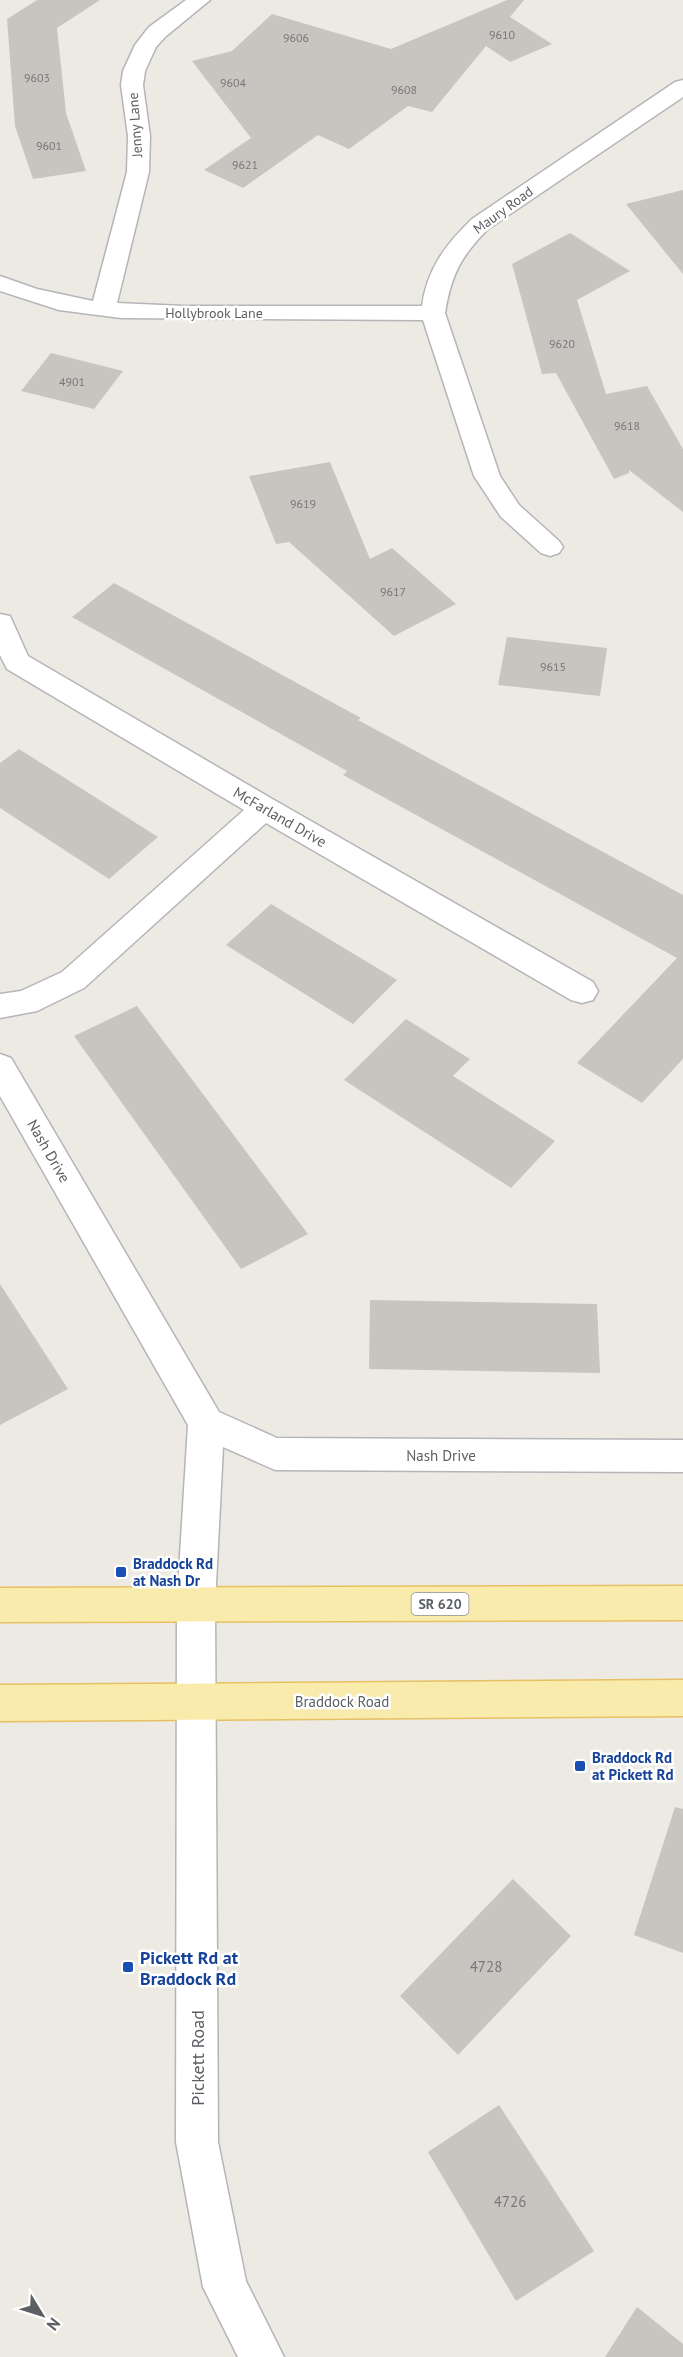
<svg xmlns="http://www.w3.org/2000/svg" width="683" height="2357" viewBox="0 0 683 2357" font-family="'PT Sans',sans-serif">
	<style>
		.building { fill: #c8c5c0 }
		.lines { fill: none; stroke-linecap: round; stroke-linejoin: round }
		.minor-casing { stroke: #b3b5b9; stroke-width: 3 }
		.primary-casing { stroke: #e6c062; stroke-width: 3 }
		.minor { fill: #fff; fill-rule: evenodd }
		.primary { fill: #f9ebac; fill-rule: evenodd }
		.transit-dot { fill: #1a4fb4; stroke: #fff; stroke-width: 2 }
		.labels { text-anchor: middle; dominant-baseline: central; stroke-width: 5; stroke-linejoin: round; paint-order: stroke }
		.number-label { font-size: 12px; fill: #76787a }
		.far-street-label { font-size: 14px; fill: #5b5f63; stroke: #fff }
		.shield { fill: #fff; stroke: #8c8f92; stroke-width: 1.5 }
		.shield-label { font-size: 14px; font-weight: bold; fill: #5b5f63 }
		.street-label { font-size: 15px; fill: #5b5f63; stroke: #fff }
		.transit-label { font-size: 15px; font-weight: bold; fill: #164399; stroke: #fff; text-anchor: start }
		.near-number-label { font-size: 15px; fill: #76787a }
		.near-transit-label { font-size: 18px; font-weight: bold; fill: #164399; stroke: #fff; text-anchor: start }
		.near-street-label { font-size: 18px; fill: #5b5f63; stroke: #fff }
	</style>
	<rect width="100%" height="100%" fill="#edeae3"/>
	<g class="building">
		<polygon points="37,0 100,0 57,28 66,113 86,171 33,179 15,126 7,19"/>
		<polygon points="507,0 524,0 510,17 552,44 510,62 486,46 432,112 408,106 349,149 318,135 243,188 204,170 251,138 192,61 232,51 272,14 391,49"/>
		<polygon points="683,190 683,274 626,204"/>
		<polygon points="570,233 630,271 577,300 606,394 647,386 683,449 683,512 629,470 629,473 614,479 556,373 542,374 512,264"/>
		<polygon points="51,353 123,371 94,409 21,391"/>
		<polygon points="330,462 370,559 392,548 456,604 394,636 289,542 276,544 249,476"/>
		<polygon points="114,583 361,718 358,720 683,895 683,1059 642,1103 577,1063 677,958 343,775 347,771 72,617"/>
		<polygon points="507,637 607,648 600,696 498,685"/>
		<polygon points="19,749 158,837 109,879 0,808 0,763"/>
		<polygon points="271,904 397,980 353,1024 226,945"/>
		<polygon points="137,1006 308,1234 241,1269 74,1036"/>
		<polygon points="406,1019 470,1059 453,1076 555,1141 511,1188 344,1080"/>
		<polygon points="0,1284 68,1389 0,1425"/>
		<polygon points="370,1300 597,1304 600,1373 369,1369"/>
		<polygon points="675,1807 683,1809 683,1953 634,1935"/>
		<polygon points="513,1879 571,1936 458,2055 400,1996"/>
		<polygon points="499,2105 594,2251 516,2301 428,2152"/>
		<polygon points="637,2307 683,2344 683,2357 605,2357"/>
	</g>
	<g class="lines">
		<g class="minor-casing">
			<g id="minor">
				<path d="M186,0H210L165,37L156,47L145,71L143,85L150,136L149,172L117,303L184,306H422C427,269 446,244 472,219L675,82L683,80V97L488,229C461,256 451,275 445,313L500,476L519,505L559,541L563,547L559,553L550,556L541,553L501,517L474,476L423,320L121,318L59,310L0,291V276L37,289L93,301L127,172L128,136L121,85L123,71L135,45L149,27Z"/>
				<polygon points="0,614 10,616 28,656 274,800 593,982 598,991 593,1000 582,1003 571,1000 266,823 84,988 37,1011 0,1018 0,994 21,991 62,972 244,810 7,669 0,655"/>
				<polygon points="0,1054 11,1058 219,1412 277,1438 683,1440 683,1472 275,1470 223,1447 215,1604 218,2142 246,2281 284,2357 238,2357 203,2287 176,2142 177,1604 188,1425 0,1096"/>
			</g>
		</g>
		<g class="primary-casing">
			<g id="primary">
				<polygon points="683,1586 683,1620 0,1622 0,1588"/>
				<polygon points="683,1680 683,1716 0,1721 0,1685"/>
			</g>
		</g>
		<use href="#minor" class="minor"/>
		<use href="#primary" class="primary"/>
	</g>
	<g class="transit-dot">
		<rect x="115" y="1566" width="12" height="12" rx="3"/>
		<rect x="574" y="1760" width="12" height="12" rx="3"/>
		<rect x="122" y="1961" width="12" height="12" rx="3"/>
	</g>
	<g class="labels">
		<g class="number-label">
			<text x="502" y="34">9610</text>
			<text x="296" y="37">9606</text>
			<text x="37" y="77">9603</text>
			<text x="233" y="82">9604</text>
			<text x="404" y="89">9608</text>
			<text x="49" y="145">9601</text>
			<text x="245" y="164">9621</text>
			<text x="562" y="343">9620</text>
			<text x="72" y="381">4901</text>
			<text x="627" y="425">9618</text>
			<text x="303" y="503">9619</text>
			<text x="393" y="591">9617</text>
			<text x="553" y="666">9615</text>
		</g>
		<g class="far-street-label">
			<text transform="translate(135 125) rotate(-94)">Jenny Lane</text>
			<text transform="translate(503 210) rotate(-36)">Maury Road</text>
			<text x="214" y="313">Hollybrook Lane</text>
		</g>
		<rect class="shield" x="411.5" y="1593" width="57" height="22" rx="4.5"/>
		<g class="shield-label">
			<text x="440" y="1604">SR 620</text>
		</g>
		<g class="street-label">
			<text transform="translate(280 817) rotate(30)">McFarland Drive</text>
			<text transform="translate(49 1151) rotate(60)">Nash Drive</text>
			<text x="441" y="1455">Nash Drive</text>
			<text x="342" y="1701">Braddock Road</text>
		</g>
		<g class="transit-label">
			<text x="133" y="1563">Braddock Rd<tspan x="133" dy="17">at Nash Dr</tspan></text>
			<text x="592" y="1757">Braddock Rd<tspan x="592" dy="17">at Pickett Rd</tspan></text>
		</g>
		<g class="near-number-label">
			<text x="486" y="1966">4728</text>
			<text x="510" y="2201">4726</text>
		</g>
		<g class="near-transit-label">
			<text x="140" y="1957">Pickett Rd at<tspan x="140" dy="21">Braddock Rd</tspan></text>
		</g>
		<g class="near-street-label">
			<text transform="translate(197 2058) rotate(-90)">Pickett Road</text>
		</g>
	</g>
	<g transform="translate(42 2315) rotate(128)" stroke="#ffffff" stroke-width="4.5" paint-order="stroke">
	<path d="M0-4.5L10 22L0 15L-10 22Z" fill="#5b5f63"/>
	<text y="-9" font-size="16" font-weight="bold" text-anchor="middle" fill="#5b5f63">N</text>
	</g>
</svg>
